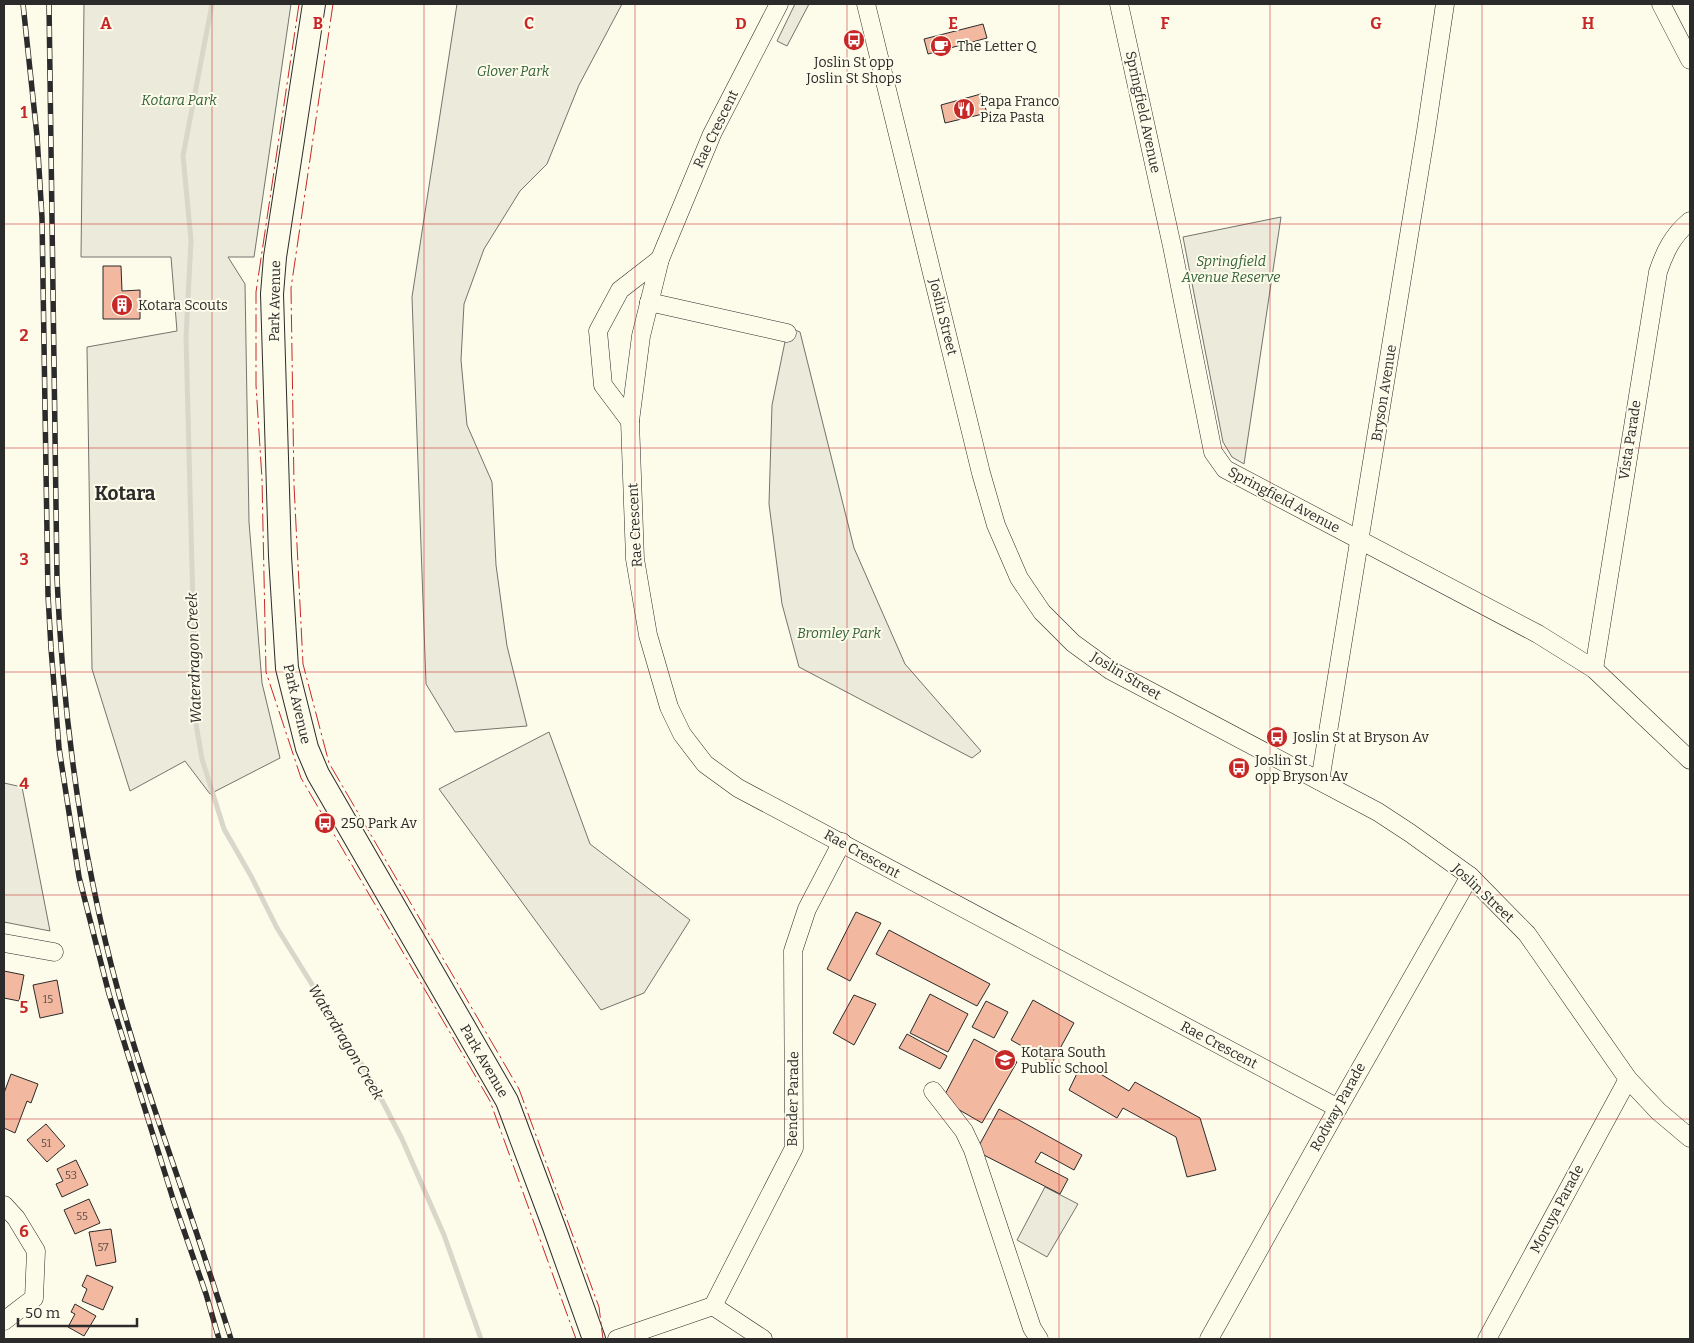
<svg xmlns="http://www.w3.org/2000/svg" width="1694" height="1343" viewBox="0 0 1694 1343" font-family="Bitter,serif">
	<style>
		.green { fill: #ecebdb; stroke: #74746e }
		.parking { fill: #eceadb; stroke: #74746e }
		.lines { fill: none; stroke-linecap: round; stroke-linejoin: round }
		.stream { stroke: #d8d7c9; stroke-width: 5 }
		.building { fill: #f2b8a0; stroke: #2b2b2b }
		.minor-casing { stroke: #2b2b2b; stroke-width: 19 }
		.major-casing { stroke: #2b2b2b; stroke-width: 24 }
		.minor { stroke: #fdfbea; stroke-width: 18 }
		.major { stroke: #fdfbea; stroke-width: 22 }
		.rail-casing { stroke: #2b2b2b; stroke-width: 5.5 }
		.rail { stroke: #fdfbea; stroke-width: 4; stroke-dasharray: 11; stroke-linecap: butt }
		.power { stroke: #c62828; stroke-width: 1; stroke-dasharray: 18 4 2.5 4; stroke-linecap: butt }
		.grid { fill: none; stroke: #c62828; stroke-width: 1; stroke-opacity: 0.55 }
		.labels { text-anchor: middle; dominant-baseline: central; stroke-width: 4; stroke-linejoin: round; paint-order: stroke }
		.number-label { font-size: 11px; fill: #5d4e48 }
		.poi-label { font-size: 14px; fill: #2b2b2b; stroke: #fdfbea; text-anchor: start }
		.park-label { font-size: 14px; font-style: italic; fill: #34623c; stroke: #fdfbea }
		.street-label { font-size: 14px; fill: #2b2b2b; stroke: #fdfbea }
		.water-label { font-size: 15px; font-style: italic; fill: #2b2b2b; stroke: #fdfbea }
		.district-label { font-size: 19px; font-weight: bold; fill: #2b2b2b; stroke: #fdfbea }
		.grid-label { font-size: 16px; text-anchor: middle; font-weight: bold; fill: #c62828; stroke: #fdfbea; stroke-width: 4; stroke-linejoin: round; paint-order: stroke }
	</style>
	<rect width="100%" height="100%" fill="#fdfbea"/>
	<g class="green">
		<polygon points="84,4 291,4 254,257 228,257 245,284 249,522 262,683 280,758 210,794 185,761 130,791 92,669 87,347 177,331 171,257 81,257"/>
		<polygon points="457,4 622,4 579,85 547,164 520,191 484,249 464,304 461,360 467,425 492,482 496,565 507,646 527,726 455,732 426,684 412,297"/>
		<polygon points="1281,217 1244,464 1232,457 1223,442 1183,237"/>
		<polygon points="788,327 800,332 854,548 905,664 981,751 972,758 799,667 782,604 769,504 772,405"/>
		<polygon points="549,732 590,844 690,920 644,993 601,1010 439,789"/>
		<polygon points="4,783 22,787 50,931 4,922"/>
		<polygon points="1045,1187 1078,1204 1047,1257 1017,1240"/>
	</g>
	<polygon class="parking" points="795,4 809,4 787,46 777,41"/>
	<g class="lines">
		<polyline class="stream" points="212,4 183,156 191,240 186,337 195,682 195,718 202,759 224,829 251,876 277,928 372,1081 402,1139 444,1235 481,1339"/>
	</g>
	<g class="building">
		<polygon points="983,24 987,38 928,54 924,39"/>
		<polygon points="981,94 987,113 945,123 941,105"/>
		<polygon points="103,266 121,266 122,291 140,290 140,319 103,319"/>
		<polygon points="856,912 881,923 850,981 827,969"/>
		<polygon points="889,930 990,984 977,1006 876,954"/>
		<polygon points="4,971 24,975 19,1001 4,998"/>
		<polygon points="57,980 63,1013 40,1018 33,985"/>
		<polygon points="930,994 968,1014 948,1052 910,1033"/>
		<polygon points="854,995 876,1004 854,1045 833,1033"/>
		<polygon points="1033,1000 1074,1023 1052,1063 1011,1040"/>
		<polygon points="986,1001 1008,1012 994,1038 972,1027"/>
		<polygon points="907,1034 947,1056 940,1069 899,1048"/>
		<polygon points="974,1039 1017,1062 982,1123 942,1100"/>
		<polygon points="1082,1063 1129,1091 1135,1082 1200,1118 1216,1170 1187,1177 1176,1137 1123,1108 1117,1118 1069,1090"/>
		<polygon points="11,1074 38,1084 31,1103 27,1101 15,1133 4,1128 4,1093"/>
		<polygon points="999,1109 1082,1155 1074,1170 1041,1152 1035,1162 1068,1179 1060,1194 976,1151"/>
		<polygon points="46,1124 65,1146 47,1162 27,1140"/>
		<polygon points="76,1160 88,1185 62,1197 56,1184 63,1181 57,1169"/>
		<polygon points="89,1199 100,1223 75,1234 64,1210"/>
		<polygon points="111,1229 116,1262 96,1266 89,1232"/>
		<polygon points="87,1275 113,1287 103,1310 82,1301 87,1289 82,1286"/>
		<polygon points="75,1304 96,1316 84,1336 68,1327 75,1314 71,1312"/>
	</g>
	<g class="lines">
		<g class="minor-casing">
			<g id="minor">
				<polyline points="779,4 712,134 660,259 641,336 630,421 635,559 648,635 669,707 682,734 705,764 738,788 1338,1108"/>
				<polyline points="866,4 981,473 996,525 1019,578 1042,612 1073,643 1110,670 1378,812 1410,833 1470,876 1527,934 1628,1079 1658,1111 1690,1138"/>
				<polyline points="1119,4 1172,246 1213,452 1225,469 1538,634 1594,669 1690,760"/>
				<polyline points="1661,4 1690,60"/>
				<polyline points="649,302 787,333"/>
				<polyline points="630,421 603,385 598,331 620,290 660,259"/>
				<path d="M1594,669L1658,272C1665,251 1673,235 1690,221"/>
				<polyline points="1320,781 1426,131 1445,4"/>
				<polyline points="4,943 54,952"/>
				<polyline points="933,1091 964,1131 973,1150 1032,1328 1039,1339"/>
				<polyline points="4,1205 16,1218 36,1251 34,1298 4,1321"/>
				<polyline points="713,1306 763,1339"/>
				<polyline points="617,1339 713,1306 794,1148 793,951 807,909 842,842"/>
				<polyline points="1209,1339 1338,1108 1470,876"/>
				<polyline points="1487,1339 1628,1079"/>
			</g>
		</g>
		<g class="major-casing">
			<polyline id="major" points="314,4 275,257 272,294 280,556 287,668 307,748 318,774 507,1101 554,1227 594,1339"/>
		</g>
		<use href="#minor" class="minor"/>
		<use href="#major" class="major"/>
		<g class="rail-casing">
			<g id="rail">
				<polyline points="23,4 37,136 42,218 48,595 51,648 59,748 79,877 109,994 174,1202 206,1294 219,1339"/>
				<path d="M49,4L57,578C63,720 82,861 120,998C138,1063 160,1126 182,1190C199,1239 215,1289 231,1339"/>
			</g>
		</g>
		<use href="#rail" class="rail"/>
		<g class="power">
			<polyline points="299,4 256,292 256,385 262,479 266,672 301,778 490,1101 576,1339"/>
			<polyline points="333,4 291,288 294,485 303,664 329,763 519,1089 599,1307 603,1339"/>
		</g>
	</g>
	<path class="grid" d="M212,4V1339M424,4V1339M635,4V1339M847,4V1339M1059,4V1339M1270,4V1339M1482,4V1339M4,224H1690M4,448H1690M4,672H1690M4,895H1690M4,1119H1690"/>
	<defs>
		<g id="bus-disc" transform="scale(1.125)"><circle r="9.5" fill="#c62828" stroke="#fdfbea"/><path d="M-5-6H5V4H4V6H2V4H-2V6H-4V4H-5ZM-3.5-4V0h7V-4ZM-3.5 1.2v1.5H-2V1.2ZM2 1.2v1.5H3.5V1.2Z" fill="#fff"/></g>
		<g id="cafe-disc" transform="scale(1.125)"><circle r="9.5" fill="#c62828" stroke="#fdfbea"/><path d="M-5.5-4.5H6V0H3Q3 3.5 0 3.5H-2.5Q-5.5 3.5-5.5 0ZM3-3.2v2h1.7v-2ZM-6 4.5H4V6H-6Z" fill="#fff"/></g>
		<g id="restaurant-disc" transform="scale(1.125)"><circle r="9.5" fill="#c62828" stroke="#fdfbea"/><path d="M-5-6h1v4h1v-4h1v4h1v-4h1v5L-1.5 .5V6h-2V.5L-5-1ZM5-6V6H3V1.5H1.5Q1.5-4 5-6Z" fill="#fff"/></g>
		<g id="building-disc" transform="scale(1.125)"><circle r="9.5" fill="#c62828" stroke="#fdfbea"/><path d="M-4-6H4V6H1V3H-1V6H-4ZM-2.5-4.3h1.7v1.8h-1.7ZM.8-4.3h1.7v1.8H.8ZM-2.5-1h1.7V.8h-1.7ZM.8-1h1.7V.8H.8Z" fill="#fff"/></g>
		<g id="school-disc" transform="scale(1.125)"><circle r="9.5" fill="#c62828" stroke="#fdfbea"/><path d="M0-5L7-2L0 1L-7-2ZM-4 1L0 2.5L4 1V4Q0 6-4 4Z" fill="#fff"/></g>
	</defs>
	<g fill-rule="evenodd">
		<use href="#bus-disc" x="854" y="40"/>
		<use href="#cafe-disc" x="941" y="46"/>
		<use href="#restaurant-disc" x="964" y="109"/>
		<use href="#building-disc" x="122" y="305"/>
		<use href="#bus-disc" x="1277" y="737"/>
		<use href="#bus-disc" x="1239" y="768"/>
		<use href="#bus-disc" x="325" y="823"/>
		<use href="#school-disc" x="1005" y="1060"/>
	</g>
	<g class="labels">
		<g class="number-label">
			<text x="48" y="999">15</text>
			<text x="46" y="1143">51</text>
			<text x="71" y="1175">53</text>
			<text x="82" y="1216">55</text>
			<text x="103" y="1247">57</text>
		</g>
		<g class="poi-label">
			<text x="957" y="46">The Letter Q</text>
			<text x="854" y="62" text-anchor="middle">Joslin St opp<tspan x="854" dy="16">Joslin St Shops</tspan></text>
			<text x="980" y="101">Papa Franco<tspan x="980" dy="16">Piza Pasta</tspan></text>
			<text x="138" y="305">Kotara Scouts</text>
			<text x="1293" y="737">Joslin St at Bryson Av</text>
			<text x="1255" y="760">Joslin St<tspan x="1255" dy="16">opp Bryson Av</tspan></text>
			<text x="341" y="823">250 Park Av</text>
			<text x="1021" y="1052">Kotara South<tspan x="1021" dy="16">Public School</tspan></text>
		</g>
		<g class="park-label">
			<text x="513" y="71">Glover Park</text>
			<text x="179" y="100">Kotara Park</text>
			<text x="1231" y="261">Springfield<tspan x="1231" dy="16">Avenue Reserve</tspan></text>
			<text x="839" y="633">Bromley Park</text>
		</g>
		<g class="street-label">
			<text transform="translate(1143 112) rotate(78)">Springfield Avenue</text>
			<text transform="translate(716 129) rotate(-64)">Rae Crescent</text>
			<text transform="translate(275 301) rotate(-89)">Park Avenue</text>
			<text transform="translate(943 317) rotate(76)">Joslin Street</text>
			<text transform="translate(1384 393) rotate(-81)">Bryson Avenue</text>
			<text transform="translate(1630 440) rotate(-81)">Vista Parade</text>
			<text transform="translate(1284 500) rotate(28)">Springfield Avenue</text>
			<text transform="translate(635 525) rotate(-93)">Rae Crescent</text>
			<text transform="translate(1126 676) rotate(31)">Joslin Street</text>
			<text transform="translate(297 704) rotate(77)">Park Avenue</text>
			<text transform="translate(862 854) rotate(29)">Rae Crescent</text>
			<text transform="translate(1483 893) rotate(43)">Joslin Street</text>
			<text transform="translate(1219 1045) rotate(28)">Rae Crescent</text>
			<text transform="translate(484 1061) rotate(60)">Park Avenue</text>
			<text transform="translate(793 1099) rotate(-89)">Bender Parade</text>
			<text transform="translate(1338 1107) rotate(-61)">Rodway Parade</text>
			<text transform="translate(1557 1209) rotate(-62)">Moruya Parade</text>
		</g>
		<g class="water-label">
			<text transform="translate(194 658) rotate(-92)">Waterdragon Creek</text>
			<text transform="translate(346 1042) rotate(59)">Waterdragon Creek</text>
		</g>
		<g class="district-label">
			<text x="125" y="493">Kotara</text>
		</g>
	</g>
	<g class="grid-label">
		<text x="106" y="29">A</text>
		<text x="318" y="29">B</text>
		<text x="529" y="29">C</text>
		<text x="741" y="29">D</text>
		<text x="953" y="29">E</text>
		<text x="1165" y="29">F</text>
		<text x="1376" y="29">G</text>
		<text x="1588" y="29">H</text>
		<text x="24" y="118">1</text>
		<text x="24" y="341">2</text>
		<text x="24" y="565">3</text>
		<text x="24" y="789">4</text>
		<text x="24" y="1013">5</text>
		<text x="24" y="1237">6</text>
	</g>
	<rect width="1694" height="1343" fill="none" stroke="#2b2b2b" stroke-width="10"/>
	<path d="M18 1318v8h119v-8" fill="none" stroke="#2b2b2b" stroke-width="2.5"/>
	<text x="25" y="1318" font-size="15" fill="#2b2b2b" stroke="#fdfbea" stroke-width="4" paint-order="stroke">50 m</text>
</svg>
